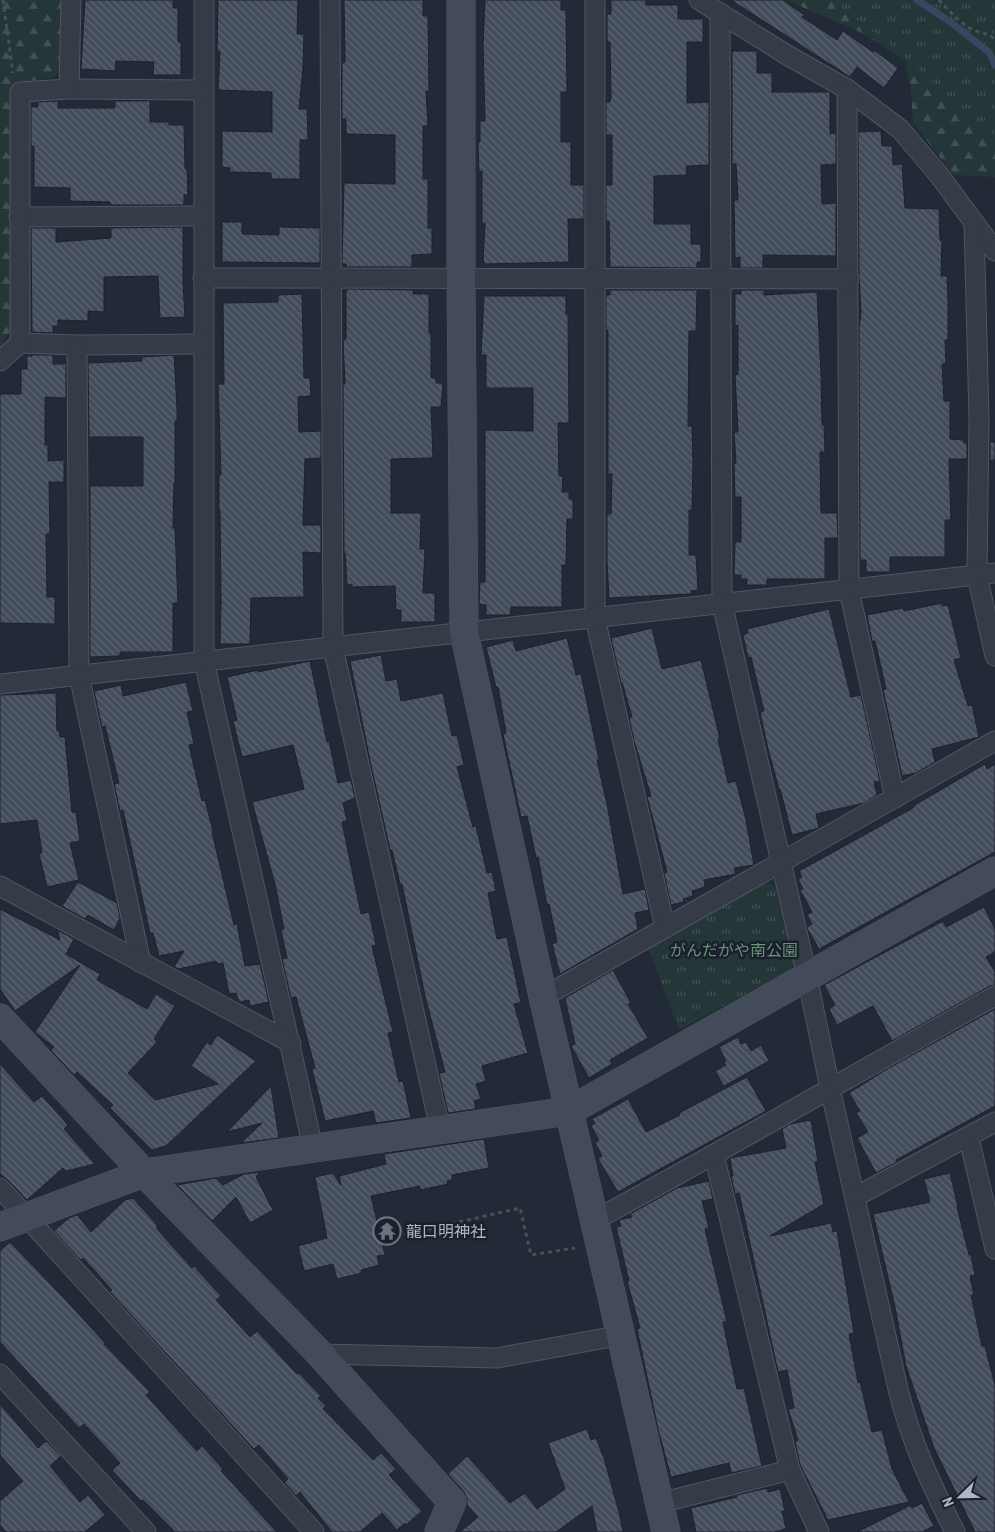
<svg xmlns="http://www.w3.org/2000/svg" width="995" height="1532" viewBox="0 0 995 1532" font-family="'Roboto Condensed','Noto Sans JP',sans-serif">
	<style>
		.forest { fill: url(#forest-firs) }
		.park { fill: url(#park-tufts) }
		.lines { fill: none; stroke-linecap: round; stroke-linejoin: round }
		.stream { stroke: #38465f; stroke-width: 7 }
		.building { fill: url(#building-back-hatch); stroke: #1c222e }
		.street-casing { stroke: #505662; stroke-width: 21 }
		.secondary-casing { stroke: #505662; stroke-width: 29 }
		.path { stroke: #435357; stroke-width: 3; stroke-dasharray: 4 4; stroke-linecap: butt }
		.street { stroke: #353b47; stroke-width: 19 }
		.secondary { stroke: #434a5a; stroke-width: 28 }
		.labels { text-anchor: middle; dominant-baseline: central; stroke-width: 5; stroke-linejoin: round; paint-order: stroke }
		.park-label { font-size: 16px; fill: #689375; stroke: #1a202c }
		.poi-label { font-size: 16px; fill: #b0b6c4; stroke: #1a202c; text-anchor: start }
	</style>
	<defs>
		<pattern id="forest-firs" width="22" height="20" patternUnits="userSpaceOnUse" patternTransform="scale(1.25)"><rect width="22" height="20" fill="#253639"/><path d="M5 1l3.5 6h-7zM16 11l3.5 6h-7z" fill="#425154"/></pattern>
		<pattern id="park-tufts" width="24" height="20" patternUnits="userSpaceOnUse" patternTransform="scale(1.25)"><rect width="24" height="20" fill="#253639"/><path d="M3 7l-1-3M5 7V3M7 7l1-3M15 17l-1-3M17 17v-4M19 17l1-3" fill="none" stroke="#425154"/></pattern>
		<pattern id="building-back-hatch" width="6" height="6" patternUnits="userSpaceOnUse" patternTransform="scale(1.25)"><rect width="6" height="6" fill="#434c5b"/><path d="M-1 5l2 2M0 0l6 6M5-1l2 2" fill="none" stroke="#5c6471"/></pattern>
	</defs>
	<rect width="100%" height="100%" fill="#222937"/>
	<g class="forest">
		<polygon points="0,0 63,0 59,72 51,78 23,82 11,92 10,331 0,347"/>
		<polygon points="786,0 923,0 995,89 995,177 954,175 913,123 911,92 905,61 860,32"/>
	</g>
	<g class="park">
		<polygon points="831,0 995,0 995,138 895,48"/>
		<polygon points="765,882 775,887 794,964 790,970 679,1030 648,947"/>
	</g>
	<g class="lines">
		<polyline class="stream" points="917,0 949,21 989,52 995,65"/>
	</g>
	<g class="building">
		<polygon points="85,0 173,0 173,8 178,8 178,42 181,42 181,75 153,75 154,62 116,61 115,71 81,69"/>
		<polygon points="218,0 298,0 297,34 304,34 303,68 299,109 307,109 308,140 300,140 300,179 271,179 271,173 230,172 230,168 222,167 222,131 272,132 272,92 218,90 220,52 217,51"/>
		<polygon points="344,0 423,0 423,16 428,16 429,91 426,91 428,126 423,126 423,179 428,179 428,228 432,228 432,254 412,255 412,267 347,267 346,264 342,264 344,183 395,184 395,135 346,134 346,119 342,119 342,63 345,62"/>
		<polygon points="485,0 561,0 561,10 566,10 567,92 561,92 561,142 571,142 571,185 584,185 584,219 568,219 569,262 484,264 484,261 483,261 485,223 482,223 482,171 479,172 478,143 480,142 480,121 485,121 483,45"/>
		<polygon points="611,0 646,0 646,5 678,5 678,19 703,19 703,42 687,42 687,103 709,102 709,165 686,166 687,175 654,176 654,224 691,224 691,244 701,244 701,262 697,262 697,268 610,267 609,221 606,221 606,185 612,185 612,135 606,135 606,102 610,102 611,97 610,42 607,42 607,14 611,14"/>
		<polygon points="731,0 783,0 804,15 802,17 837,40 843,31 873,52 874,50 898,68 884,88 857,67 850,77"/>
		<polygon points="732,51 757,51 757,73 772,73 772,92 830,92 830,134 836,133 836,164 821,165 822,204 836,203 836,256 763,255 763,268 740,268 740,257 735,258 734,200 738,200 736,164 732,164"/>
		<polygon points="58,101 58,108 115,108 115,101 150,101 150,122 169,122 169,125 184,125 185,169 187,169 188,195 184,195 184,205 111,205 110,202 70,201 70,188 34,187 34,146 31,146 31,107 38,107 38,102"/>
		<polygon points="881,131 882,146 892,146 893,165 902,164 905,208 939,209 940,241 942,239 941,276 947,276 948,298 948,340 945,340 946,364 942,364 944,401 950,401 950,439 964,440 964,443 967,443 967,459 949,459 951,520 945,520 945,557 890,557 890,572 866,572 866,560 860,560 859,328 861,313 859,274 858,132"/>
		<polygon points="222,222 242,222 242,234 279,235 279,227 320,228 320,263 222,262"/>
		<polygon points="183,227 183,282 185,317 160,318 158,276 104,277 104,312 88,311 88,321 58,320 58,326 53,326 53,333 32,332 31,228 56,228 56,242 111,238 111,228"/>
		<polygon points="347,289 413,290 413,294 429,294 429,333 431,333 431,378 436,378 436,383 443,383 441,407 431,407 433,458 391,459 391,513 421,513 420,549 425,549 423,593 435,593 435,622 401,622 401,610 396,610 395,586 352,587 352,584 347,585 345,553 344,553 343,384 345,384 343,340 346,339 346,292"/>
		<polygon points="610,290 697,290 696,331 689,331 688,426 692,426 693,464 692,510 689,510 689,555 696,555 698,590 691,591 691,594 609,598 607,561 607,514 611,514 612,474 608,474 608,330 606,330 606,295 610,295"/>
		<polygon points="741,290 764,290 764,295 817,292 821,373 822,425 824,425 825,452 820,452 821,513 837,513 838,538 825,538 825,579 767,579 767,585 747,585 747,579 741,579 741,575 734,575 735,542 741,542 741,497 735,497 734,463 736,463 734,432 738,432 735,375 738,374 738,325 735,325 735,294 741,294"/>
		<polygon points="302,294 304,378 310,378 311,396 298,397 299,432 321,431 321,458 305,459 303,525 321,525 321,553 303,552 304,597 251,598 250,644 220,644 221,602 220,511 219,511 219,475 221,475 218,384 224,384 223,303 278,302 278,295"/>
		<polygon points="484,296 566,296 566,314 568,314 569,423 558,423 559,476 563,476 562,492 569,492 569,499 573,499 573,519 567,519 566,565 562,565 562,607 511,607 510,615 486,615 486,605 479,604 480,582 485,582 485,430 533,431 533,388 486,388 486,355 481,355"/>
		<polygon points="32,355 53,355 53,364 66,364 66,398 45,397 45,445 48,445 48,461 64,460 64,482 49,482 50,534 46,534 47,597 55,597 55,624 0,623 0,394 21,394 21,369 27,369 27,356 32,356"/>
		<polygon points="174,355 177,407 177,421 175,421 175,483 174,483 173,528 175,528 178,603 173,603 173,652 120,652 120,656 90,657 90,486 143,486 143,437 89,437 88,363 142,361 142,357"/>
		<rect x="990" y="442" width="5" height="18"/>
		<polygon points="942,603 942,606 948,605 961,658 954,660 968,706 972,705 979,737 932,749 935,762 916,773 902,776 883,690 886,689 875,641 872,641 867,615 903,608 904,611"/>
		<polygon points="829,609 851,697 861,695 880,781 874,782 877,795 864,803 816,814 819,828 792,835 780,789 779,789 768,749 760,712 764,711 751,657 748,658 743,635 748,633 747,629"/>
		<polygon points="652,628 662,669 701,660 720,739 718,739 728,783 736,781 746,820 754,865 734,868 736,874 704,880 705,887 692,891 693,896 683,899 684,902 671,905 664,873 667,872 647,797 651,796 634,741 629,717 632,717 622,682 621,683 611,638"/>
		<polygon points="567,638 576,675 581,674 599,760 597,760 607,804 623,894 645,889 649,910 635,913 638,929 560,974 552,944 557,942 549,904 547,905 538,857 536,858 527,816 521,817 503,734 506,733 498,687 496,687 486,647 513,640 516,651"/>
		<polygon points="381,655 386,681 397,679 401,701 443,693 452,736 457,735 464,765 457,767 473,827 476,826 487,873 492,872 496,891 488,893 497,939 507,937 521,1003 514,1004 528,1053 482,1066 486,1081 476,1084 481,1099 474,1101 476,1109 448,1113 439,1073 445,1072 425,996 402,884 400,884 392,850 390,850 370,761 350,661"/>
		<polygon points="310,661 327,742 329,741 338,783 351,780 355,798 343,803 347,821 342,822 361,914 369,912 376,945 372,946 393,1032 388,1033 399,1082 403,1081 411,1118 376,1123 373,1111 325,1121 312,1069 315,1068 296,997 291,998 282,959 287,958 281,930 284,929 275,884 252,802 304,789 293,745 242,757 233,721 237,720 227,677 258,670 258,672"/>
		<polygon points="186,682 193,711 187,712 194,744 189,745 202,801 205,800 213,831 212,832 234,925 237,924 245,966 260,964 269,1002 250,1006 249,1000 239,1002 236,993 229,994 223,963 217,964 216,961 178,969 174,967 184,951 159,956 153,933 150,933 123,810 120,811 114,784 119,783 105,726 102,727 94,691 121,685 123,696"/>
		<polygon points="56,693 57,731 59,731 60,737 65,737 72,812 76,812 80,841 70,843 79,880 47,887 39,853 42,853 37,820 0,824 0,695"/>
		<polygon points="985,764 987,769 995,764 995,852 819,949 808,930 807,927 812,924 807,915 812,912 800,890 803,889 798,879 802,877 799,871 913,808 913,806"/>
		<polygon points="78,882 117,903 120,918 114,930 88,915 85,919 62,906"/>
		<polygon points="984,907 995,929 995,952 986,957 995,972 995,985 990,986 892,1041 873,1006 837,1025 829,1009 835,1005 824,985 943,921 946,927"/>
		<polygon points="0,909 60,940 57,930 74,939 66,954 100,974 97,980 147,1009 156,994 175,1006 154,1039 157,1042 128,1073 155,1100 218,1084 191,1066 207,1042 211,1045 217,1035 256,1061 166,1146 152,1150 110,1108 113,1105 77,1072 75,1075 72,1073 51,1050 54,1047 35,1032 80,965 15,1011 0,989"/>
		<polygon points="613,970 631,1003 628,1004 648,1038 610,1060 612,1064 589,1078 571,1046 575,1044 565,998"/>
		<polygon points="995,1009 995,1106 896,1160 897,1162 876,1173 857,1138 868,1132 856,1113 860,1111 849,1093 887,1069"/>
		<polygon points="738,1037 741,1044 746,1042 751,1051 761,1045 769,1061 724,1086 715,1071 726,1065 724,1062 726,1061 719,1047"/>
		<polygon points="0,1064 34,1102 42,1096 68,1125 64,1129 95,1164 66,1171 63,1168 27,1200 8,1180 0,1174"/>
		<polygon points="747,1077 766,1111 618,1192 598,1159 602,1156 595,1142 599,1140 591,1126 595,1123 592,1119 628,1099 646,1132 680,1115 679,1113"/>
		<polygon points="271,1086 279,1138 241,1143 262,1123 227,1132"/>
		<polygon points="811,1120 818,1161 815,1162 824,1204 770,1236 831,1223 833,1232 837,1231 854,1333 849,1334 858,1383 860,1382 872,1432 882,1430 892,1469 909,1502 828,1520 800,1465 795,1442 798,1440 788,1409 794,1408 787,1370 778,1372 739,1193 735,1194 731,1176 733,1176 730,1158 786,1148 782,1129 790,1124"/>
		<polygon points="484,1139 489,1168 452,1175 452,1180 447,1181 448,1184 420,1190 420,1186 371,1196 385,1255 377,1256 379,1265 361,1270 362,1273 337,1279 333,1264 304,1271 298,1246 327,1238 315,1177 333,1173 341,1185 339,1176 386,1164 384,1154"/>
		<polygon points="260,1172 256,1177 273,1210 250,1223 236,1197 212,1221 177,1185 216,1178 223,1185 244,1174"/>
		<polygon points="950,1173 958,1207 957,1207 969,1255 971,1255 975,1275 970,1276 974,1295 971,1295 982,1346 985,1346 995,1385 995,1532 975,1532 934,1448 906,1366 895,1307 873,1214 930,1202 924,1179"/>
		<polygon points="709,1181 713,1199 702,1201 709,1228 705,1229 727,1322 723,1322 737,1389 744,1388 762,1466 731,1473 729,1463 671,1477 658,1429 637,1329 640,1328 627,1281 629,1281 616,1227 621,1226 619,1220 632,1217 630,1214 677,1188"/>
		<polygon points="133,1198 157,1225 157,1229 192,1268 194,1266 221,1296 216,1300 250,1337 257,1331 297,1374 299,1373 321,1396 318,1398 326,1406 323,1409 373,1460 381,1453 396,1469 389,1475 422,1511 406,1525 405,1523 397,1530 382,1513 360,1532 332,1532 300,1492 296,1496 284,1482 288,1479 259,1445 254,1449 110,1292 112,1290 83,1258 81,1260 54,1231 69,1218 77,1215 91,1232 125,1200"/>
		<polygon points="10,1242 63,1297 105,1343 104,1344 150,1392 146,1395 171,1423 197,1451 202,1446 223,1469 221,1471 277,1532 175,1532 143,1500 141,1501 112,1470 120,1463 84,1424 79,1428 0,1342 0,1251"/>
		<polygon points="0,1404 38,1448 46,1441 61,1456 50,1466 80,1502 88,1495 105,1515 85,1532 6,1532 0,1525 0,1501 23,1481 0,1455"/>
		<polygon points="587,1429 591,1440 596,1438 604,1458 619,1512 623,1532 597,1532 592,1506 556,1532 460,1532 478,1517 467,1505 467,1499 464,1492 448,1474 467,1456 510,1503 525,1493 537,1509 565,1489 548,1443"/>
		<polygon points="767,1488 768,1492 780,1489 785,1511 782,1511 786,1529 774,1532 696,1532 691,1508 737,1497 737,1495"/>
		<polygon points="922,1503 934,1526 922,1532 857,1532 911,1505 912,1508"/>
	</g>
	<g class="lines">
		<g class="street-casing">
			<g id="street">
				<polyline points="204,0 204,661 313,1148"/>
				<polyline points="330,0 333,647 440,1129"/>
				<polyline points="595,0 595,618 665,928"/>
				<polyline points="699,0 787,55 847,89 900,129 939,175 995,251"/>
				<path d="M720,14L722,603L807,976L830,1088L898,1389C911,1442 931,1484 955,1532"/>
				<polyline points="69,89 203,90"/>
				<polyline points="847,89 849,590 895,798"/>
				<polyline points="19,217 204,216"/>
				<polyline points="974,224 979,419 977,575 995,656"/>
				<polyline points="203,278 849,279"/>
				<polyline points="20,343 77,345 204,344"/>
				<polyline points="77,345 79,675 141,963"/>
				<polyline points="0,361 20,343 20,92 69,89 71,0"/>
				<polyline points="0,684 995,573"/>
				<polyline points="0,886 291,1043"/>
				<polyline points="543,997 995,741"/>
				<polyline points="969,1138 995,1249"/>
				<polyline points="714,1155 790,1470 819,1532"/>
				<polyline points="0,1188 314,1532"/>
				<polyline points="855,1197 995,1122"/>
				<path d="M595,1220C730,1147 861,1070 995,996"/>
				<polyline points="320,1354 497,1358 622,1335"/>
				<polyline points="0,1374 146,1532"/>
				<polyline points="660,1503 790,1470"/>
			</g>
		</g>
		<g class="secondary-casing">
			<g id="secondary">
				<polyline points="461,0 461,279 464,632 543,997 666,1532"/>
				<polyline points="0,1018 144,1173 320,1354 452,1502 439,1532"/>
				<polyline points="0,1227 144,1173 569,1111 995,871"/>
			</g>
		</g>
		<g class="path">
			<polyline points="3,0 13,73"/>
			<path d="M939,0C949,11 960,23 973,30C981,33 989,33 995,40"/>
			<polyline points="389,1238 520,1208 531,1255 575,1248"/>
		</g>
		<use href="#street" class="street"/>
		<use href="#secondary" class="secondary"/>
	</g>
	<defs>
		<g id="temple-ring" transform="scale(1.4375)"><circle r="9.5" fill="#1a202c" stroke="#6b7280" stroke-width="1.5"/><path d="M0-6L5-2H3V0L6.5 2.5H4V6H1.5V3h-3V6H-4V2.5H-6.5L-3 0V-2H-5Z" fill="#6b7280"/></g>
	</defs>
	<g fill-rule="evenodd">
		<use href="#temple-ring" x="387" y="1231"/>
	</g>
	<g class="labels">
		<g class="park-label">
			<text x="734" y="950">がんだがや南公園</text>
		</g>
		<g class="poi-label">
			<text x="406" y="1231">龍口明神社</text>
		</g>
	</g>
	<g transform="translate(960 1497) rotate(247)" stroke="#1a202c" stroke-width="4" paint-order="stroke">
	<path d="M0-4L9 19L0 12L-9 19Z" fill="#b0b6c4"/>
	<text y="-8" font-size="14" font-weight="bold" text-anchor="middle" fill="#b0b6c4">N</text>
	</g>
</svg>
